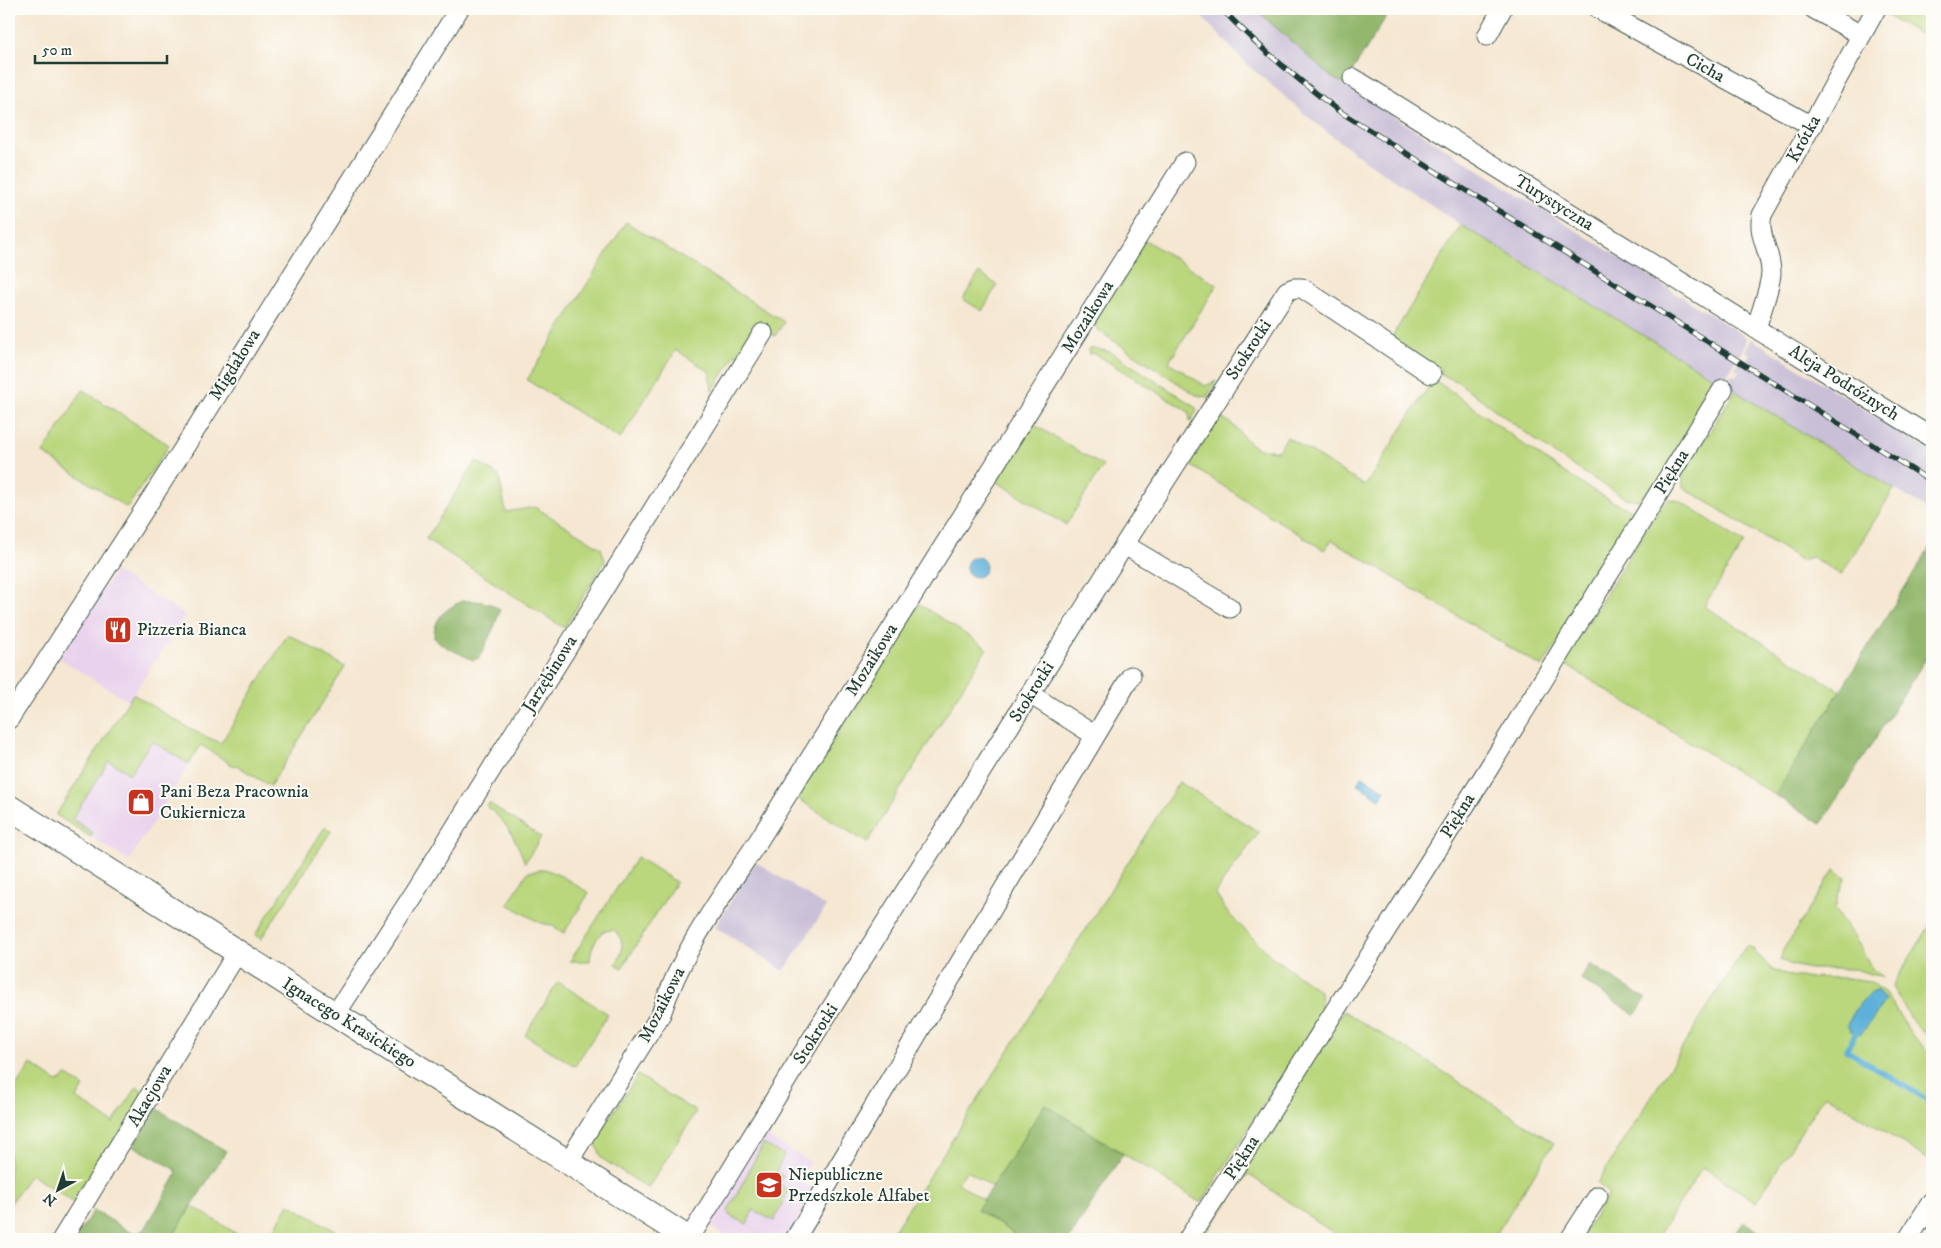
<svg xmlns="http://www.w3.org/2000/svg" width="1941" height="1248" viewBox="0 0 1941 1248" font-family="'IM FELL DW Pica',serif">
	<style>
		.built { fill: #e9d2ed }
		.industrial { fill: #c9bfd7 }
		.green { fill: #bad77e; stroke: #6c8a59 }
		.forest { fill: #93b86d; stroke: #597a50 }
		.water { fill: #5db0d9; stroke: #3e7686 }
		.lines { fill: none; stroke-linecap: round; stroke-linejoin: round }
		.stream { stroke: #5db0d9; stroke-width: 5.5 }
		.minor-casing { stroke: #3f564c; stroke-width: 21 }
		.tertiary-casing { stroke: #3f564c; stroke-width: 26 }
		.minor { stroke: #fff; stroke-width: 19 }
		.tertiary { stroke: #fff; stroke-width: 24 }
		.rail-casing { stroke: #1f3d34; stroke-width: 5.5 }
		.rail { stroke: #fdfcf7; stroke-width: 4; stroke-dasharray: 11; stroke-linecap: butt }
		.labels { text-anchor: middle; dominant-baseline: central; stroke-width: 4; stroke-linejoin: round; paint-order: stroke }
		.street-label { font-size: 18px; fill: #1f3d34; stroke: #fdfcf7 }
		.poi-label { font-size: 18px; fill: #1f3d34; stroke: #fdfcf7; text-anchor: start }
	</style>
	<rect width="100%" height="100%" fill="#fdfcf7"/>
	<filter id="ink" filterUnits="userSpaceOnUse"><feTurbulence type="fractalNoise" baseFrequency=".02" numOctaves="2"/><feDisplacementMap in="SourceGraphic" scale="10" xChannelSelector="R" yChannelSelector="G"/><feConvolveMatrix kernelMatrix="1 2 1 2 8 2 1 2 1" color-interpolation-filters="sRGB"/></filter>
	<filter id="wash" filterUnits="userSpaceOnUse"><feTurbulence type="fractalNoise" baseFrequency=".0096" numOctaves="4" result="noise"/><feDisplacementMap in="SourceGraphic" scale="20" xChannelSelector="R" yChannelSelector="G"/><feGaussianBlur stdDeviation="1.12" result="paint"/><feColorMatrix in="noise" values="0 0 0 0 0 0 0 0 0 0 0 0 0 0 0 0 0 1.4 0 .05"/><feComposite in="paint" operator="in"/></filter>
	<g filter="url(#wash)">
		<rect width="100%" height="100%" fill="#f5e7d1"/>
		<g class="built">
			<polygon points="115,571 185,615 129,701 201,745 129,861 56,815 128,701 59,658"/>
			<polygon points="762,1134 811,1162 800,1181 815,1189 788,1239 731,1239 706,1224"/>
		</g>
		<g class="industrial">
			<polygon points="1194,9 1255,9 1331,77 1746,337 1745,346 1722,383 1461,225 1363,159 1318,125 1248,65"/>
			<polygon points="1752,339 1932,452 1932,512 1725,385 1732,374 1736,376 1739,371 1735,368 1742,357 1746,360 1750,354 1745,351"/>
			<polygon points="756,862 826,907 784,971 715,927"/>
		</g>
		<g class="green">
			<polygon points="1884,9 1932,9 1932,41 1882,13"/>
			<polygon points="626,222 784,322 775,336 760,326 740,356 736,354 712,391 709,371 676,350 620,439 527,380"/>
			<polygon points="1461,225 1712,377 1699,399 1701,414 1646,501 1625,498 1557,456 1458,382 1439,373 1441,369 1391,338"/>
			<polygon points="1145,240 1217,285 1169,362 1205,386 1216,381 1207,397 1196,395 1099,331 1092,319"/>
			<polygon points="979,273 997,285 982,311 963,299"/>
			<polygon points="1092,348 1111,352 1191,404 1196,408 1197,411 1190,422 1189,412 1094,353 1089,354 1088,350"/>
			<path d="M1437,382C1488,415 1533,455 1584,485C1603,496 1619,507 1639,512L1542,667L1332,540L1324,550L1190,465L1219,417C1238,423 1240,438 1255,447C1262,450 1271,450 1278,451L1287,437L1365,486L1431,383Z"/>
			<polygon points="83,390 169,445 127,508 43,453"/>
			<polygon points="1735,391 1894,489 1841,575 1812,557 1801,560 1683,487 1682,476"/>
			<polygon points="1033,424 1103,466 1066,525 996,481"/>
			<polygon points="476,461 499,476 506,512 535,507 601,548 605,561 564,628 426,539"/>
			<polygon points="1670,499 1680,501 1744,543 1704,606 1840,691 1775,795 1563,663 1660,507"/>
			<polygon points="919,604 987,648 867,843 797,798"/>
			<path d="M288,634L345,667L270,786L236,765L234,766L201,745L189,764L152,741L130,774L109,761L72,819L93,833L91,837L56,815L133,694C162,712 190,731 221,743Z"/>
			<polygon points="1179,782 1259,832 1215,893 1227,912 1272,957 1320,991 1322,1013 1201,1203 1045,1104 992,1187 967,1170 958,1183 984,1200 977,1210 1022,1239 889,1239"/>
			<path d="M489,803L541,837L525,863C517,841 506,820 487,807Z"/>
			<polygon points="325,827 331,831 261,939 255,935"/>
			<path d="M637,857L676,882L622,968L616,964C624,952 625,940 614,930L603,931C595,940 590,949 590,961H570Z"/>
			<polygon points="545,869 563,877 589,893 564,933 551,925 540,923 508,904 528,872"/>
			<path d="M1834,870L1846,877L1838,895L1835,908C1841,921 1851,931 1858,943C1868,960 1866,965 1883,978L1855,969H1810L1792,965L1780,960L1783,950Z"/>
			<polygon points="1932,922 1932,1040 1914,1024 1892,986"/>
			<polygon points="1746,946 1751,947 1772,970 1795,977 1847,978 1870,981 1885,993 1912,1035 1932,1056 1932,1162 1825,1094 1756,1202 1703,1167 1656,1239 1580,1239 1609,1193 1597,1183"/>
			<polygon points="558,982 608,1014 575,1066 525,1035"/>
			<polygon points="1343,1011 1422,1058 1554,1143 1493,1239 1342,1239 1248,1174 1202,1239 1198,1239"/>
			<polygon points="31,1064 57,1082 62,1080 66,1075 84,1087 77,1098 113,1123 137,1087 146,1092 76,1204 30,1174 9,1206 9,1098"/>
			<polygon points="638,1075 696,1112 648,1188 601,1158 595,1140"/>
			<polygon points="763,1144 784,1155 776,1172 783,1176 779,1184 788,1190 774,1221 753,1210 747,1224 729,1215 728,1211"/>
			<polygon points="289,1204 349,1239 268,1239"/>
			<polygon points="192,1206 245,1239 171,1239"/>
		</g>
		<g class="forest">
			<polygon points="1255,9 1391,9 1344,84 1331,77"/>
			<polygon points="1932,544 1932,649 1821,824 1775,795"/>
			<path d="M462,601C476,601 488,600 500,610L494,627L479,658L473,660L446,647L434,638C434,618 444,610 462,601Z"/>
			<polygon points="1590,964 1646,999 1635,1015 1581,979"/>
			<polygon points="1045,1104 1123,1154 1069,1239 1022,1239 977,1210"/>
			<polygon points="156,1108 226,1151 171,1239 75,1239 94,1210 130,1232 137,1233 145,1229 177,1174 175,1169 133,1146"/>
			<polygon points="1744,1222 1770,1239 1732,1239"/>
		</g>
		<g class="water">
			<circle cx="976" cy="567" r="10"/>
			<polygon points="1362,776 1385,790 1380,799 1357,784"/>
			<path d="M1877,990L1885,1000L1875,1016L1860,1035L1851,1031L1847,1025C1856,1009 1860,999 1877,990Z"/>
		</g>
		<g class="lines">
			<polyline class="stream" points="1856,1033 1846,1050 1932,1103"/>
		</g>
	</g>
	<g filter="url(#ink)">
		<g class="lines">
			<g class="minor-casing">
				<g id="minor">
					<polyline points="1599,9 1812,126"/>
					<polyline points="1814,9 1861,35"/>
					<polyline points="1487,36 1502,9"/>
					<polyline points="1353,78 1932,438"/>
					<path d="M1756,329C1760,314 1771,286 1771,272C1771,252 1757,235 1762,215L1876,9"/>
					<polyline points="1125,545 1230,608"/>
					<polyline points="1030,694 1094,735"/>
					<polyline points="9,719 182,451 459,9"/>
					<polyline points="335,1015 415,892 763,333"/>
					<path d="M568,1162L661,1014C681,952 721,897 757,843L1185,162"/>
					<polyline points="62,1239 237,953"/>
					<polyline points="689,1239 813,1037 1135,528 1287,291 1294,288 1302,288 1431,374"/>
					<polyline points="795,1239 1131,676"/>
					<polyline points="1188,1239 1249,1146 1487,771 1723,389"/>
					<polyline points="1570,1239 1598,1196"/>
					<polyline points="1908,1239 1932,1201"/>
				</g>
			</g>
			<g class="tertiary-casing">
				<polyline id="tertiary" points="9,807 689,1239"/>
			</g>
			<use href="#minor" class="minor"/>
			<use href="#tertiary" class="tertiary"/>
			<g class="rail-casing">
				<path id="rail" d="M1222,9C1258,47 1297,79 1339,111L1932,482"/>
			</g>
			<use href="#rail" class="rail"/>
		</g>
	</g>
	<defs>
		<g id="restaurant-square" transform="scale(1.4375)"><rect x="-9" y="-9" width="18" height="18" rx="4" fill="#c8321e" stroke="#fdfcf7"/><path d="M-5-6h1v4h1v-4h1v4h1v-4h1v5L-1.5 .5V6h-2V.5L-5-1ZM5-6V6H3V1.5H1.5Q1.5-4 5-6Z" fill="#fff"/></g>
		<g id="shop-square" transform="scale(1.4375)"><rect x="-9" y="-9" width="18" height="18" rx="4" fill="#c8321e" stroke="#fdfcf7"/><path d="M-5-2.5h2.3a2.7 3.5 0 0 1 5.4 0H5L5.5 6h-11ZM-1.5-2.5h3a1.5 2.3 0 0 0-3 0Z" fill="#fff"/></g>
		<g id="school-square" transform="scale(1.4375)"><rect x="-9" y="-9" width="18" height="18" rx="4" fill="#c8321e" stroke="#fdfcf7"/><path d="M0-5L7-2L0 1L-7-2ZM-4 1L0 2.5L4 1V4Q0 6-4 4Z" fill="#fff"/></g>
	</defs>
	<g fill-rule="evenodd">
		<use href="#restaurant-square" x="118" y="630"/>
		<use href="#shop-square" x="141" y="802"/>
		<use href="#school-square" x="769" y="1185"/>
	</g>
	<g class="labels">
		<g class="street-label">
			<text transform="translate(1705 68) rotate(29)">Cicha</text>
			<text transform="translate(1804 139) rotate(-61)">Krótka</text>
			<text transform="translate(1554 203) rotate(32)">Turystyczna</text>
			<text transform="translate(1088 317) rotate(-58)">Mozaikowa</text>
			<text transform="translate(1249 350) rotate(-57)">Stokrotki</text>
			<text transform="translate(235 365) rotate(-58)">Migdałowa</text>
			<text transform="translate(1844 383) rotate(32)">Aleja Podróżnych</text>
			<text transform="translate(1672 472) rotate(-58)">Piękna</text>
			<text transform="translate(872 660) rotate(-58)">Mozaikowa</text>
			<text transform="translate(550 674) rotate(-58)">Jarzębinowa</text>
			<text transform="translate(1032 692) rotate(-58)">Stokrotki</text>
			<text transform="translate(1458 816) rotate(-58)">Piękna</text>
			<text transform="translate(662 1005) rotate(-63)">Mozaikowa</text>
			<text transform="translate(349 1023) rotate(32)">Ignacego Krasickiego</text>
			<text transform="translate(816 1034) rotate(-58)">Stokrotki</text>
			<text transform="translate(150 1096) rotate(-59)">Akacjowa</text>
			<text transform="translate(1242 1158) rotate(-57)">Piękna</text>
		</g>
		<g class="poi-label">
			<text x="137" y="630">Pizzeria Bianca</text>
			<text x="160" y="792">Pani Beza Pracownia<tspan x="160" dy="21">Cukiernicza</tspan></text>
			<text x="788" y="1175">Niepubliczne<tspan x="788" dy="21">Przedszkole Alfabet</tspan></text>
		</g>
	</g>
	<rect width="1941" height="1248" fill="none" stroke="#fdfcf7" stroke-width="30"/>
	<g transform="translate(58 1190) rotate(220)" stroke="#fdfcf7" stroke-width="4" paint-order="stroke">
	<path d="M0-4L9 19L0 12L-9 19Z" fill="#1f3d34"/>
	<text y="-8" font-size="14" font-weight="bold" text-anchor="middle" fill="#1f3d34">N</text>
	</g>
	<path d="M35 55v8h132v-8" fill="none" stroke="#1f3d34" stroke-width="2.5"/>
	<text x="42" y="55" font-size="15" fill="#1f3d34" stroke="#fdfcf7" stroke-width="4" paint-order="stroke">50 m</text>
</svg>
